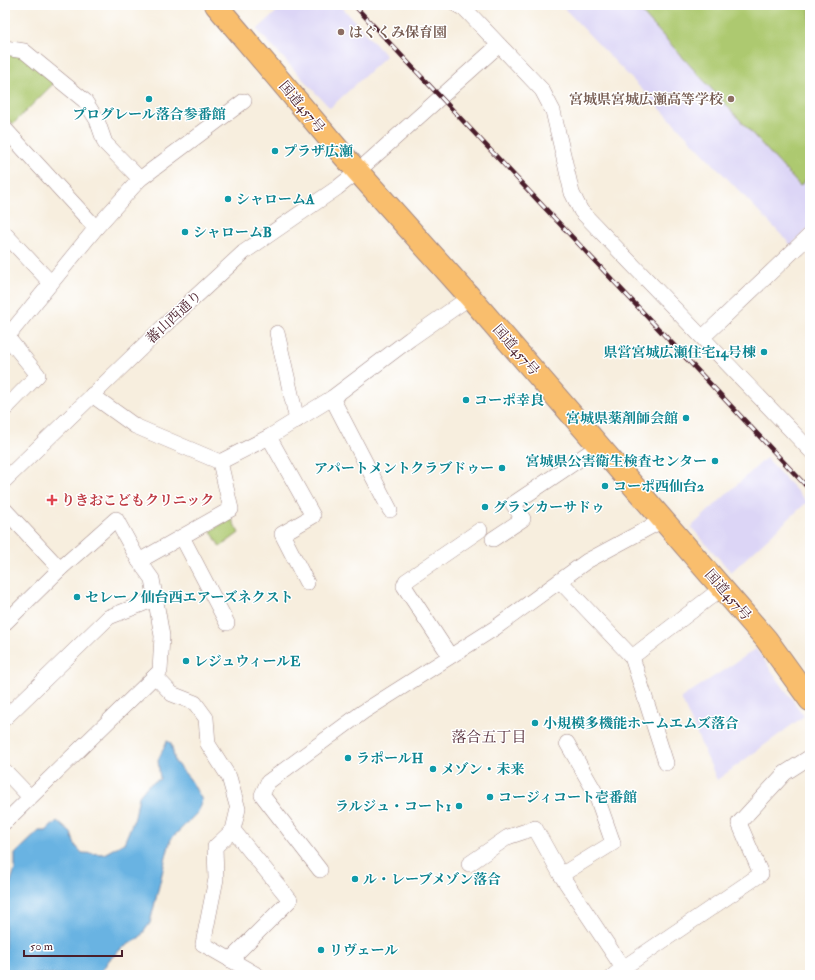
<svg xmlns="http://www.w3.org/2000/svg" width="815" height="980" viewBox="0 0 815 980" font-family="'IM FELL Double Pica','Noto Serif JP',serif">
	<style>
		.built { fill: #dcd5f6 }
		.green { fill: #adc96f; stroke: #7c744d }
		.water { fill: #69b3e2; stroke: #5a6986 }
		.lines { fill: none; stroke-linecap: round; stroke-linejoin: round }
		.minor-casing { stroke: #a08684; stroke-width: 16 }
		.highway-casing { stroke: #a08684; stroke-width: 24 }
		.minor { stroke: #fff; stroke-width: 15 }
		.highway { stroke: #f9be6d; stroke-width: 22 }
		.rail-casing { stroke: #4a1f2b; stroke-width: 4.5 }
		.rail { stroke: #fff; stroke-width: 3; stroke-dasharray: 9; stroke-linecap: butt }
		.education-dot { fill: #8d6e63; stroke: #fff; stroke-width: 1.5 }
		.culture-dot { fill: #0f9aa8; stroke: #fff; stroke-width: 1.5 }
		.health-dot { fill: #e0444e; stroke: #fff; stroke-width: 1.5 }
		.labels { text-anchor: middle; dominant-baseline: central; stroke-width: 3; stroke-linejoin: round; paint-order: stroke }
		.education-label { font-size: 14px; font-weight: bold; fill: #785e54; stroke: #fff; text-anchor: start }
		.street-label { font-size: 14px; fill: #4a1f2b; stroke: #fff }
		.culture-label { font-size: 14px; font-weight: bold; fill: #0d838f; stroke: #fff; text-anchor: start }
		.health-label { font-size: 14px; font-weight: bold; fill: #be3a42; stroke: #fff; text-anchor: start }
		.neighbourhood-label { font-size: 15px; fill: #4a1f2b; stroke: #fff }
	</style>
	<rect width="100%" height="100%" fill="#fff"/>
	<filter id="ink" filterUnits="userSpaceOnUse"><feTurbulence type="fractalNoise" baseFrequency=".025" numOctaves="2"/><feDisplacementMap in="SourceGraphic" scale="8" xChannelSelector="R" yChannelSelector="G"/><feConvolveMatrix kernelMatrix="1 2 1 2 8 2 1 2 1" color-interpolation-filters="sRGB"/></filter>
	<filter id="wash" filterUnits="userSpaceOnUse"><feTurbulence type="fractalNoise" baseFrequency=".012" numOctaves="4" result="noise"/><feDisplacementMap in="SourceGraphic" scale="16" xChannelSelector="R" yChannelSelector="G"/><feGaussianBlur stdDeviation="0.9" result="paint"/><feColorMatrix in="noise" values="0 0 0 0 0 0 0 0 0 0 0 0 0 0 0 0 0 1.4 0 .05"/><feComposite in="paint" operator="in"/></filter>
	<g filter="url(#wash)">
		<rect width="100%" height="100%" fill="#f7eede"/>
		<g class="built">
			<polygon points="284,5 340,5 386,56 330,108 257,30"/>
			<polygon points="561,5 810,5 810,227 791,245"/>
			<polygon points="766,458 807,502 731,572 691,527"/>
			<polygon points="756,649 804,716 717,780 681,698"/>
		</g>
		<g class="green">
			<polygon points="635,5 810,5 810,175 800,186"/>
			<polygon points="5,54 23,56 54,83 13,124 5,116"/>
			<polygon points="231,518 239,533 220,547 211,531"/>
		</g>
		<polygon class="water" points="167,741 171,743 175,762 190,779 202,800 198,812 171,839 167,853 150,923 140,937 121,949 109,960 99,975 5,974 5,899 15,869 15,854 39,831 46,831 57,821 71,833 75,845 82,853 104,854 124,843 135,817 139,796 148,785 160,779 158,760"/>
	</g>
	<g filter="url(#ink)">
		<g class="lines">
			<g class="minor-casing">
				<g id="minor">
					<polyline points="457,5 466,10 542,90 553,111 572,193 581,211 810,450"/>
					<polyline points="5,48 24,51 85,101 97,120 105,143 140,179"/>
					<polyline points="5,129 96,228"/>
					<polyline points="5,234 51,283"/>
					<polyline points="277,333 297,420"/>
					<polyline points="703,337 810,235"/>
					<polyline points="92,395 135,426 220,462 269,437 332,398 410,339 470,297"/>
					<polyline points="332,398 390,510"/>
					<polyline points="5,409 38,375 7,337 96,228 140,179 244,101"/>
					<polyline points="269,437 313,516 282,534 307,583"/>
					<polyline points="5,480 167,323 244,252 337,188 357,172 499,45"/>
					<polyline points="5,510 60,569"/>
					<polyline points="182,537 227,623"/>
					<polyline points="493,539 523,519 513,504 599,446"/>
					<polyline points="139,561 231,509 220,462"/>
					<polyline points="560,581 632,657 722,588"/>
					<polyline points="5,623 60,569 116,519 139,561 152,579 162,636 160,671 5,822"/>
					<polyline points="450,656 404,586 406,581 480,530"/>
					<polyline points="632,657 666,763"/>
					<polyline points="155,676 172,694 195,703 206,718 208,744 229,777 238,809 233,830 215,847 216,879 203,944 257,975"/>
					<polyline points="5,718 109,617 155,599"/>
					<polyline points="5,771 30,797"/>
					<polyline points="469,864 508,837 535,828 561,875 623,968"/>
					<polyline points="320,870 262,795 268,782 363,712 495,628 587,561 663,520"/>
					<polyline points="561,875 613,843 595,792 567,743"/>
					<polyline points="230,960 290,900 233,830"/>
					<polyline points="614,975 623,968 761,874 739,823 785,773 810,757"/>
				</g>
			</g>
			<g class="highway-casing">
				<polyline id="highway" points="216,5 343,155 470,297 766,639 810,700"/>
			</g>
			<use href="#minor" class="minor"/>
			<use href="#highway" class="highway"/>
			<g class="rail-casing">
				<polyline id="rail" points="354,5 810,490"/>
			</g>
			<use href="#rail" class="rail"/>
		</g>
	</g>
	<g class="education-dot">
		<circle cx="341" cy="32" r="4"/>
		<circle cx="731" cy="99" r="4"/>
	</g>
	<g class="culture-dot">
		<circle cx="149" cy="99" r="4"/>
		<circle cx="275" cy="151" r="4"/>
		<circle cx="228" cy="199" r="4"/>
		<circle cx="185" cy="232" r="4"/>
		<circle cx="764" cy="352" r="4"/>
		<circle cx="466" cy="400" r="4"/>
		<circle cx="686" cy="418" r="4"/>
		<circle cx="715" cy="461" r="4"/>
		<circle cx="502" cy="468" r="4"/>
		<circle cx="605" cy="486" r="4"/>
		<circle cx="485" cy="507" r="4"/>
		<circle cx="77" cy="597" r="4"/>
		<circle cx="186" cy="661" r="4"/>
		<circle cx="535" cy="723" r="4"/>
		<circle cx="348" cy="758" r="4"/>
		<circle cx="433" cy="769" r="4"/>
		<circle cx="490" cy="797" r="4"/>
		<circle cx="459" cy="806" r="4"/>
		<circle cx="355" cy="879" r="4"/>
		<circle cx="321" cy="950" r="4"/>
	</g>
	<path class="health-dot" d="M50 494h4v4h4v4h-4v4h-4v-4h-4v-4h4z"/>
	<g class="labels">
		<g class="education-label">
			<text x="349" y="32">はぐくみ保育園</text>
			<text x="723" y="99" text-anchor="end">宮城県宮城広瀬高等学校</text>
		</g>
		<g class="street-label">
			<text transform="translate(302 107) rotate(50)">国道457号</text>
			<text transform="translate(174 317) rotate(-43)">蕃山西通り</text>
			<text transform="translate(516 350) rotate(49)">国道457号</text>
			<text transform="translate(728 595) rotate(49)">国道457号</text>
		</g>
		<g class="culture-label">
			<text x="149" y="114" text-anchor="middle">プログレール落合参番館</text>
			<text x="283" y="151">プラザ広瀬</text>
			<text x="236" y="199">シャロームA</text>
			<text x="193" y="232">シャロームB</text>
			<text x="756" y="352" text-anchor="end">県営宮城広瀬住宅14号棟</text>
			<text x="474" y="400">コーポ幸良</text>
			<text x="678" y="418" text-anchor="end">宮城県薬剤師会館</text>
			<text x="707" y="461" text-anchor="end">宮城県公害衛生検査センター</text>
			<text x="494" y="468" text-anchor="end">アパートメントクラブドゥー</text>
			<text x="613" y="486">コーポ西仙台2</text>
			<text x="493" y="507">グランカーサドゥ</text>
			<text x="85" y="597">セレーノ仙台西エアーズネクスト</text>
			<text x="194" y="661">レジュウィールE</text>
			<text x="543" y="723">小規模多機能ホームエムズ落合</text>
			<text x="356" y="758">ラポールH</text>
			<text x="441" y="769">メゾン・未来</text>
			<text x="498" y="797">コージィコート壱番館</text>
			<text x="451" y="806" text-anchor="end">ラルジュ・コート1</text>
			<text x="363" y="879">ル・レーブメゾン落合</text>
			<text x="329" y="950">リヴェール</text>
		</g>
		<g class="health-label">
			<text x="61" y="500">りきおこどもクリニック</text>
		</g>
		<g class="neighbourhood-label">
			<text x="489" y="737">落合五丁目</text>
		</g>
	</g>
	<rect width="815" height="980" fill="none" stroke="#fff" stroke-width="20"/>
	<path d="M24 950v6h98v-6" fill="none" stroke="#4a1f2b" stroke-width="2"/>
	<text x="30" y="950" font-size="12" fill="#4a1f2b" stroke="#ffffff" stroke-width="3" paint-order="stroke">50 m</text>
</svg>
